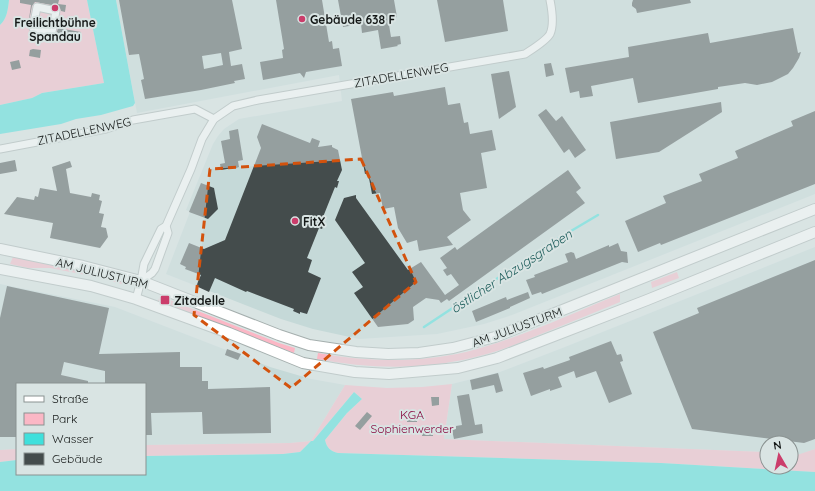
<svg xmlns="http://www.w3.org/2000/svg" width="815" height="491" viewBox="0 0 815 491" font-family="Quicksand,sans-serif">
	<style>
		.built { fill: #c5d9d8 }
		.green { fill: #fbb7c5 }
		.water { fill: #3fe0dc }
		.lines { fill: none; stroke-linecap: round; stroke-linejoin: round }
		.stream { stroke: #3fe0dc; stroke-width: 2.5 }
		.building { fill: #444c4c; fill-rule: evenodd }
		.street-casing { stroke: #a5afae; stroke-width: 9 }
		.secondary-casing { stroke: #a5afae; stroke-width: 12 }
		.street { stroke: #fff; stroke-width: 7 }
		.secondary { stroke: #fff; stroke-width: 10 }
		.marked { fill: none; stroke: #d3520d; stroke-width: 3; stroke-dasharray: 8 5; stroke-linejoin: round }
		.poi-dot { fill: #cb3d6b; stroke: #d9e4e3; stroke-width: 1.5 }
		.labels { text-anchor: middle; dominant-baseline: central; stroke-width: 4; stroke-linejoin: round; paint-order: stroke }
		.poi-label { font-size: 12px; font-weight: bold; fill: #141817; stroke: #d9e4e3; text-anchor: start }
		.street-label { font-size: 12px; fill: #141817; stroke: #d9e4e3 }
		.park-label { font-size: 12px; fill: #88073e; stroke: #d9e4e3 }
		.water-label { font-size: 13px; font-style: italic; fill: #21605e; stroke: #d9e4e3 }
	</style>
	<rect width="100%" height="100%" fill="#d9e4e3"/>
	<g class="built">
		<polygon points="116,0 815,0 815,194 512,315 484,324 437,334 359,339 313,329 281,319 166,274 190,212 186,210 213,144 218,136 224,129 239,119 342,101 339,75 137,113"/>
		<polygon points="815,247 815,449 797,456 791,455 791,443 767,443 767,452 444,439 452,384 500,372 565,347"/>
		<polygon points="0,284 115,307 270,367 311,379 345,385 311,441 290,443 145,445 145,384 17,384 17,449 0,450"/>
	</g>
	<g class="green">
		<path d="M9,0H87L104,83L42,93L32,98L0,105V25C7,19 8,9 9,0Z"/>
		<polygon points="13,257 66,267 123,281 122,284 96,277 50,268 28,268 10,264"/>
		<polygon points="677,272 679,278 652,288 651,282"/>
		<path d="M620,294V302C594,313 568,323 541,334C524,341 506,349 487,354C431,370 374,370 317,359L318,353C367,362 417,363 466,352C518,339 571,314 620,294Z"/>
		<polygon points="160,296 279,343 295,348 294,353 158,301"/>
		<path d="M452,384L444,439L767,452V467H791V455H797L815,449V472L661,463L338,453C330,451 327,448 325,440L347,413L362,399L354,392L313,441H311L300,452L283,454L145,456V445L290,443L311,441L345,385L387,388L422,387Z"/>
		<polygon points="17,449 17,460 0,462 0,450"/>
	</g>
	<g class="water">
		<path d="M0,0H9C8,9 7,19 0,25Z"/>
		<polygon points="87,0 116,0 135,103 133,106 101,115 76,119 61,124 0,134 0,105 32,98 42,93 104,83"/>
		<path d="M354,392L362,399L347,413L325,440C327,448 330,451 338,453L661,463L815,472V491H0V462L17,460V474H145V456L283,454L300,452L311,441H313Z"/>
	</g>
	<g class="lines">
		<polyline class="stream" points="424,327 549,244 598,215"/>
	</g>
	<g class="building">
		<polygon points="20,0 59,0 58,4 66,5 65,12 61,11 60,8 57,6 35,2 32,6 28,26 31,5 20,3"/>
		<path d="M119,0H232L242,49L229,52L231,66L242,64L245,79L234,81L235,83L201,90L145,99L141,80L144,79L139,54L129,55ZM221,53L223,65L204,69L202,56Z"/>
		<polygon points="276,0 322,0 329,42 332,41 333,49 339,48 342,66 306,72 304,78 300,73 263,80 260,62 283,58 282,50 284,49"/>
		<polygon points="338,0 394,0 397,17 388,19 391,37 400,36 401,44 397,45 398,46 381,49 378,30 362,33 361,24 343,27"/>
		<polygon points="437,0 503,0 508,31 445,42"/>
		<polygon points="633,0 690,0 691,3 637,13 636,9 632,6 632,3"/>
		<polygon points="58,28 81,32 79,41 51,37 56,35"/>
		<polygon points="793,28 798,53 801,52 799,58 793,68 788,74 772,82 757,85 745,83 718,87 718,89 638,103 633,78 591,86 593,96 580,98 579,91 570,93 565,68 629,57 628,47 708,33 710,43"/>
		<polygon points="33,49 41,50 40,58 29,56 30,50"/>
		<polygon points="19,60 21,68 12,70 10,62"/>
		<polygon points="551,63 554,75 546,77 544,64"/>
		<polygon points="509,71 516,107 499,119 491,74"/>
		<polygon points="445,87 448,105 460,103 464,123 468,122 470,134 492,130 496,150 481,153 487,188 460,193 463,210 471,220 447,237 453,245 419,251 417,240 407,243 398,228 394,207 383,209 380,193 372,194 368,173 365,174 351,99 393,92 394,96"/>
		<polygon points="721,102 722,112 659,152 616,159 610,122"/>
		<polygon points="546,109 556,121 562,116 586,150 575,158 569,149 564,153 538,115"/>
		<polygon points="815,111 815,184 661,245 660,243 638,252 625,221 666,203 663,196 702,181 699,174 738,158 735,151 793,126 791,121"/>
		<polygon points="262,124 310,143 312,138 320,141 318,147 332,145 332,147 338,150 342,170 337,181 339,181 337,188 335,187 321,222 325,223 322,229 319,228 307,258 312,260 308,272 321,278 307,314 300,312 300,314 293,311 294,309 247,291 246,292 215,278 209,292 196,286 201,275 185,269 186,267 180,264 189,243 204,249 225,240 261,148 257,137"/>
		<polygon points="238,129 243,160 238,161 239,167 221,170 220,164 225,163 221,141 230,139 229,131"/>
		<polygon points="15,160 17,171 0,174 0,163"/>
		<polygon points="70,161 72,167 66,169 70,193 91,197 92,193 100,195 99,200 102,201 99,213 104,214 101,227 106,228 108,237 100,248 50,238 53,223 4,214 17,197 34,200 35,196 38,197 40,188 57,191 52,167"/>
		<polygon points="568,170 581,188 576,192 585,203 449,301 447,299 441,303 439,300 426,298 413,307 414,320 408,324 378,327 354,293 363,287 352,272 365,263 335,220 344,198 356,195 356,198 408,270 421,262 445,295 459,285 451,274 447,276 443,270 447,268 440,258 455,247 457,250"/>
		<polygon points="201,183 214,188 218,209 208,219 189,212"/>
		<polygon points="618,243 621,251 627,252 628,263 622,262 542,294 541,292 532,295 526,280 535,277 534,275 568,262 565,254 571,252 574,253 576,259 609,245 609,247"/>
		<polygon points="815,260 815,439 804,443 692,429 653,332 699,313 697,308"/>
		<polygon points="7,286 109,308 99,354 180,352 180,367 202,367 202,381 208,381 208,389 270,387 271,433 203,434 202,412 151,413 152,435 145,435 145,384 105,384 105,371 64,362 61,375 88,381 88,384 17,384 17,437 0,437 0,318"/>
		<polygon points="528,292 530,298 510,307 510,308 476,322 472,311 506,297 507,300"/>
		<polygon points="611,341 617,355 621,354 622,357 623,361 620,362 632,394 609,403 596,371 576,378 574,371 558,377 562,387 550,391 550,389 531,396 523,373 543,367 544,369 570,360 569,357"/>
		<polygon points="227,349 241,354 238,360 225,355"/>
		<polygon points="498,373 503,391 496,393 494,385 472,390 470,380"/>
		<polygon points="469,394 475,425 482,424 483,433 454,439 452,430 456,429 456,426 462,425 457,396"/>
		<polygon points="431,397 439,397 439,405 432,406"/>
		<polygon points="408,411 417,412 417,422 407,422"/>
		<polygon points="367,412 372,416 360,430 355,426"/>
		<polygon points="423,427 433,428 433,436 422,436"/>
	</g>
	<g class="lines">
		<g class="street-casing">
			<g id="street">
				<polygon points="37,7 56,11 52,32 33,28"/>
				<polyline points="0,149 106,129 133,120 195,109 214,119"/>
				<polyline points="141,281 152,273 155,269 168,233 166,226"/>
				<path d="M136,299L141,281L144,264L161,229L166,226L191,169L202,139L214,119L233,106L258,100L525,54C531,50 546,41 550,34C554,25 552,10 550,0"/>
			</g>
		</g>
		<g class="secondary-casing">
			<g id="secondary">
				<polyline points="0,249 83,266 141,281 279,335 309,345 356,352 388,354 419,353 453,348 495,337 815,209"/>
				<polyline points="0,269 91,286 136,299 229,333 303,363 355,372 389,374 458,368 497,358 647,300 815,232"/>
			</g>
		</g>
		<use href="#street" class="street"/>
		<use href="#secondary" class="secondary"/>
	</g>
	<path d="M0 0H815V491H0ZM361,159L416,282L291,388L194,315L210,169Z" fill="#d9e4e3" fill-opacity=".55" fill-rule="evenodd"/>
	<path class="marked" d="M361,159L416,282L291,388L194,315L210,169Z"/>
	<g class="poi-dot">
		<circle cx="55" cy="8" r="4"/>
		<circle cx="302" cy="19" r="4"/>
		<circle cx="295" cy="221" r="4"/>
		<rect x="160" y="295" width="10" height="10" rx="2"/>
	</g>
	<g class="labels">
		<g class="poi-label">
			<text x="310" y="19">Gebäude 638 F</text>
			<text x="55" y="22" text-anchor="middle">Freilichtbühne<tspan x="55" dy="14">Spandau</tspan></text>
			<text x="303" y="221">FitX</text>
			<text x="174" y="300">Zitadelle</text>
		</g>
		<g class="street-label">
			<text transform="translate(401 75) rotate(-10)">ZITADELLENWEG</text>
			<text transform="translate(84 131) rotate(-12)">ZITADELLENWEG</text>
			<text transform="translate(102 273) rotate(14)">AM JULIUSTURM</text>
			<text transform="translate(517 327) rotate(-20)">AM JULIUSTURM</text>
		</g>
		<g class="park-label">
			<text x="412" y="414">KGA<tspan x="412" dy="14">Sophienwerder</tspan></text>
		</g>
		<g class="water-label">
			<text transform="translate(511 271) rotate(-33)">östlicher Abzugsgraben</text>
		</g>
	</g>
	<rect x="16" y="383" width="130" height="92" fill="#d9e4e3" stroke="#8a9291"/>
	<rect x="24" y="396" width="20" height="6" fill="#ffffff" stroke="#8a9291"/>
	<text x="52" y="403" font-size="12" fill="#141817">Straße</text>
	<rect x="24" y="413" width="20" height="12" fill="#fbb7c5" stroke="#8a9291"/>
	<text x="52" y="423" font-size="12" fill="#141817">Park</text>
	<rect x="24" y="433" width="20" height="12" fill="#3fe0dc" stroke="#8a9291"/>
	<text x="52" y="443" font-size="12" fill="#141817">Wasser</text>
	<rect x="24" y="453" width="20" height="12" fill="#444c4c" stroke="#8a9291"/>
	<text x="52" y="463" font-size="12" fill="#141817">Gebäude</text>
	<g transform="translate(779 455) rotate(351)"><circle r="19" fill="#d9e4e3" stroke="#8a9291"/>
	<path d="M0-3L7 15L0 10L-7 15Z" fill="#cb3d6b"/>
	<text y="-6" font-size="11" font-weight="bold" text-anchor="middle" fill="#141817">N</text>
	</g>
</svg>
